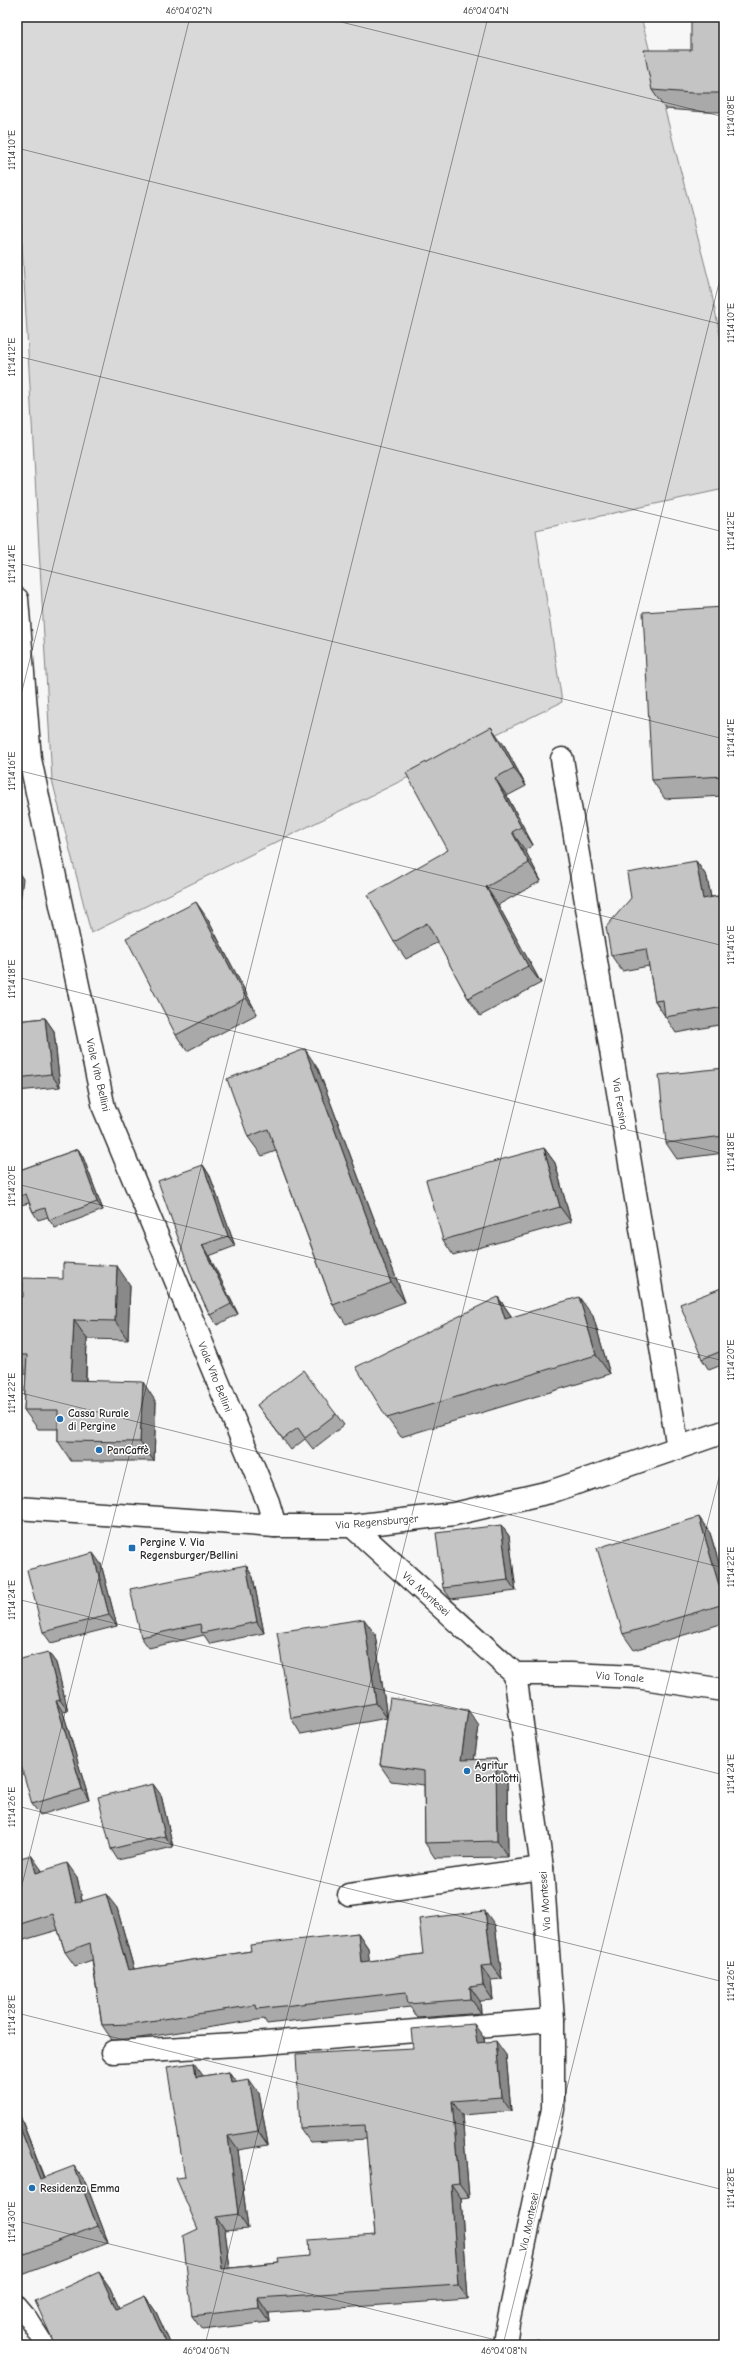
<svg xmlns="http://www.w3.org/2000/svg" width="741" height="2362" viewBox="0 0 741 2362" font-family="'Comic Neue',sans-serif">
	<style>
		.green { fill: #d9d9d9; stroke: #828282 }
		.lines { fill: none; stroke-linecap: round; stroke-linejoin: round }
		.service-casing { stroke: #2b2b2b; stroke-width: 21 }
		.minor-casing { stroke: #2b2b2b; stroke-width: 25 }
		.secondary-casing { stroke: #2b2b2b; stroke-width: 25 }
		.service { stroke: #fff; stroke-width: 18 }
		.minor { stroke: #fff; stroke-width: 22 }
		.secondary { stroke: #fff; stroke-width: 22 }
		.wall { fill: #a9a9a9; stroke: #2b2b2b }
		.shaded-wall { fill: #898989; stroke: #2b2b2b }
		.building { fill: #c4c4c4; stroke: #2b2b2b }
		.ticks { fill: none; stroke: #2b2b2b; stroke-width: 1; stroke-opacity: 0.45 }
		.poi-dot { fill: #1f6fb2; stroke: #fff; stroke-width: 1.5 }
		.labels { text-anchor: middle; dominant-baseline: central; stroke-width: 3; stroke-linejoin: round; paint-order: stroke }
		.street-label { font-size: 11px; fill: #2b2b2b; stroke: #fff }
		.poi-label { font-size: 11px; font-weight: bold; fill: #2b2b2b; stroke: #fff; text-anchor: start }
		.neatline { fill: none; stroke: #2b2b2b; stroke-width: 1.5 }
		.ticks-label { font-size: 10px; text-anchor: middle; fill: #2b2b2b }
	</style>
	<rect width="100%" height="100%" fill="#f7f7f7"/>
	<filter id="ink" filterUnits="userSpaceOnUse"><feTurbulence type="fractalNoise" baseFrequency=".025" numOctaves="2"/><feDisplacementMap in="SourceGraphic" scale="8" xChannelSelector="R" yChannelSelector="G"/><feConvolveMatrix kernelMatrix="1 2 1 2 8 2 1 2 1" color-interpolation-filters="sRGB"/></filter>
	<g filter="url(#ink)">
		<polygon class="green" points="17,17 641,17 709,281 724,354 724,489 536,530 562,702 91,933 52,780 17,155"/>
		<g class="lines">
			<g class="service-casing">
				<polyline id="service" points="17,2305 28,2318 45,2345"/>
			</g>
			<g class="minor-casing">
				<g id="minor">
					<polyline points="17,599 30,759 104,1108 268,1502 275,1526"/>
					<polyline points="562,759 678,1448"/>
					<polyline points="352,1526 515,1674 542,1868 553,2020 553,2109 508,2323 505,2345"/>
					<polyline points="515,1674 571,1674 636,1677 724,1690"/>
					<polyline points="349,1895 542,1868"/>
					<polyline points="113,2052 253,2044 553,2020"/>
				</g>
			</g>
			<g class="secondary-casing">
				<polyline id="secondary" points="17,1508 275,1526 352,1526 454,1514 550,1492 724,1432"/>
			</g>
			<use href="#service" class="service"/>
			<use href="#minor" class="minor"/>
			<use href="#secondary" class="secondary"/>
		</g>
		<g class="wall">
			<polygon points="724,17 724,112 705,112 665,109 652,90"/>
			<polygon points="724,607 724,796 665,799 652,780"/>
			<polygon points="504,745 526,786 507,796 533,845 525,850 541,881 498,905 541,983 480,1016 468,998 438,942 406,959 394,942 448,850"/>
			<polygon points="696,861 707,877 711,897 718,896 724,905 724,1024 676,1033 655,1001 649,966 622,971 611,955"/>
			<polygon points="207,918 257,1014 187,1051 176,1035"/>
			<polygon points="45,1018 54,1031 60,1087 17,1091 17,1021"/>
			<polygon points="724,1068 724,1153 677,1159 666,1143"/>
			<polygon points="318,1069 405,1302 346,1324 333,1305 276,1151 262,1156 248,1137"/>
			<polygon points="544,1148 555,1163 571,1222 453,1255 443,1240"/>
			<polygon points="78,1149 83,1157 103,1210 55,1228 49,1220 48,1217 38,1220 33,1212 29,1203 17,1206 17,1171"/>
			<polygon points="203,1165 210,1176 235,1246 209,1256 238,1314 217,1325 210,1315 193,1280"/>
			<polygon points="63,1279 130,1285 128,1340 87,1339 86,1380 156,1402 154,1461 71,1461 58,1441 58,1429 38,1429 24,1410 26,1374 17,1373 17,1297 23,1297"/>
			<polygon points="724,1287 724,1364 709,1370 702,1359"/>
			<polygon points="498,1297 512,1317 593,1316 610,1374 401,1437 387,1418"/>
			<polygon points="257,1405 336,1414 344,1425 313,1449 305,1439 291,1450"/>
			<polygon points="501,1525 509,1536 516,1591 451,1599 443,1588"/>
			<polygon points="710,1533 724,1580 724,1623 634,1650 623,1634"/>
			<polygon points="101,1564 117,1626 51,1643 43,1632"/>
			<polygon points="253,1577 264,1633 210,1644 204,1635 149,1648 141,1637"/>
			<polygon points="375,1634 387,1718 479,1726 474,1760 496,1759 507,1775 508,1857 435,1858 425,1843 424,1785 391,1781 380,1765 387,1718 301,1734 291,1718"/>
			<polygon points="48,1652 56,1663 68,1711 63,1712 89,1800 40,1815 32,1804"/>
			<polygon points="161,1795 173,1847 118,1860 111,1849"/>
			<polygon points="17,1859 41,1869 42,1871 77,1877 82,1901 117,1908 134,1969 251,1951 358,1933 368,1948 369,1961 423,1954 495,1925 502,1979 491,1980 493,2000 480,2001 481,2013 418,2018 410,2007 267,2024 264,2019 140,2038 112,2040 102,2025 92,1960 75,1966 65,1952 58,1930 17,1942"/>
			<polygon points="484,2038 485,2042 506,2055 511,2111 462,2115 469,2197 461,2198 468,2299 268,2313 269,2322 202,2330 192,2316 198,2229 185,2177 203,2076 229,2072 236,2081 259,2093 268,2145 238,2150 248,2229 225,2231 230,2268 279,2263 309,2256 375,2235 367,2139 310,2142 300,2128 413,2048"/>
			<polygon points="17,2108 44,2177 85,2181 108,2242 17,2277"/>
			<polygon points="99,2272 110,2288 119,2308 145,2296 156,2312 171,2345 55,2345"/>
		</g>
		<g class="shaded-wall">
			<polygon points="491,727 504,745 526,786 514,768"/>
			<polygon points="495,778 507,796 533,845 521,827"/>
			<polygon points="512,832 525,850 541,881 529,863"/>
			<polygon points="696,861 707,877 714,914 703,899"/>
			<polygon points="17,870 23,879 17,926"/>
			<polygon points="486,887 498,905 541,983 528,966"/>
			<polygon points="718,896 724,905 724,931"/>
			<polygon points="196,902 207,918 257,1014 246,998"/>
			<polygon points="720,958 724,963 724,978"/>
			<polygon points="45,1018 54,1031 60,1087 51,1074"/>
			<polygon points="305,1049 318,1069 405,1302 391,1283"/>
			<polygon points="544,1148 555,1163 571,1222 560,1207"/>
			<polygon points="78,1149 83,1157 103,1210 97,1202"/>
			<polygon points="203,1165 210,1176 235,1246 228,1236"/>
			<polygon points="202,1245 209,1256 238,1314 231,1304"/>
			<polygon points="117,1266 130,1285 128,1340 115,1321"/>
			<polygon points="498,1297 511,1316 518,1339 505,1319"/>
			<polygon points="579,1297 593,1316 610,1374 596,1355"/>
			<polygon points="74,1320 87,1339 85,1399 71,1380"/>
			<polygon points="143,1382 156,1402 154,1461 140,1442"/>
			<polygon points="699,1517 710,1533 724,1580 724,1602"/>
			<polygon points="501,1525 509,1536 516,1591 508,1580"/>
			<polygon points="93,1553 101,1564 117,1626 109,1615"/>
			<polygon points="246,1565 253,1577 264,1633 257,1622"/>
			<polygon points="364,1619 375,1634 387,1718 376,1703"/>
			<polygon points="48,1652 56,1663 68,1711 60,1700"/>
			<polygon points="56,1701 63,1712 89,1800 82,1789"/>
			<polygon points="468,1710 479,1726 472,1776 461,1760"/>
			<polygon points="496,1759 507,1775 508,1857 497,1841"/>
			<polygon points="153,1784 161,1795 173,1847 165,1836"/>
			<polygon points="31,1855 41,1869 46,1887 36,1873"/>
			<polygon points="67,1863 77,1877 86,1918 76,1903"/>
			<polygon points="106,1894 117,1908 138,1984 128,1970"/>
			<polygon points="485,1911 495,1925 502,1979 492,1965"/>
			<polygon points="358,1933 368,1948 371,1976 361,1962"/>
			<polygon points="481,1966 491,1980 493,2000 483,1985"/>
			<polygon points="470,1987 480,2001 481,2013 471,1999"/>
			<polygon points="474,2024 484,2038 486,2057 477,2043"/>
			<polygon points="496,2041 506,2055 511,2111 501,2097"/>
			<polygon points="194,2063 204,2077 196,2077"/>
			<polygon points="229,2072 239,2086 231,2082"/>
			<polygon points="249,2079 259,2093 268,2145 258,2131"/>
			<polygon points="452,2101 462,2115 469,2197 459,2183"/>
			<polygon points="17,2108 50,2195 40,2179 17,2120"/>
			<polygon points="228,2136 238,2150 248,2229 238,2214"/>
			<polygon points="74,2166 85,2181 108,2242 97,2226"/>
			<polygon points="451,2184 461,2198 468,2299 458,2285"/>
			<polygon points="216,2217 225,2231 232,2283 222,2269"/>
			<polygon points="99,2272 110,2288 127,2325 116,2309"/>
			<polygon points="145,2296 156,2312 171,2345 167,2345"/>
			<polygon points="258,2298 268,2313 269,2322 259,2308"/>
		</g>
		<g class="building">
			<polygon points="691,17 724,17 724,93 692,93 652,90 644,50 691,50"/>
			<polygon points="724,607 724,776 652,780 643,612"/>
			<polygon points="491,727 514,768 495,778 521,827 512,832 529,863 486,887 528,966 468,998 427,923 394,942 368,895 448,850 406,773"/>
			<polygon points="696,861 703,899 718,896 724,931 724,958 720,958 724,978 724,1007 665,1017 663,1000 655,1001 646,949 611,955 606,927 631,898 627,873"/>
			<polygon points="196,902 246,998 176,1035 126,938"/>
			<polygon points="45,1018 51,1074 17,1078 17,1021"/>
			<polygon points="305,1049 391,1283 333,1305 268,1129 248,1137 227,1079"/>
			<polygon points="724,1068 724,1136 666,1143 659,1075"/>
			<polygon points="544,1148 560,1207 443,1240 426,1180"/>
			<polygon points="78,1149 97,1202 49,1220 45,1208 33,1212 26,1194 17,1197 17,1171"/>
			<polygon points="203,1165 228,1236 202,1245 231,1304 210,1315 193,1280 158,1181"/>
			<polygon points="63,1263 117,1266 115,1321 74,1320 71,1380 143,1382 140,1442 58,1441 58,1410 24,1410 27,1355 17,1355 17,1297 23,1297 23,1278 63,1279"/>
			<polygon points="724,1287 724,1350 702,1359 680,1304"/>
			<polygon points="498,1297 505,1319 579,1297 596,1355 387,1418 356,1367"/>
			<polygon points="303,1370 336,1414 305,1438 298,1428 283,1439 257,1405"/>
			<polygon points="699,1517 724,1602 724,1604 623,1634 597,1548"/>
			<polygon points="501,1525 508,1580 443,1588 436,1533"/>
			<polygon points="93,1553 109,1615 43,1632 27,1570"/>
			<polygon points="246,1565 257,1622 202,1633 200,1624 141,1637 130,1589"/>
			<polygon points="364,1619 376,1703 291,1718 277,1632"/>
			<polygon points="48,1652 60,1700 56,1701 82,1789 32,1804 17,1751 17,1746 20,1745 17,1735 17,1660"/>
			<polygon points="390,1698 468,1710 461,1760 496,1759 497,1841 425,1843 424,1771 380,1765"/>
			<polygon points="153,1784 165,1836 111,1849 98,1797"/>
			<polygon points="31,1855 36,1873 67,1863 76,1903 106,1894 128,1970 251,1951 250,1945 358,1933 361,1962 423,1954 419,1919 485,1911 492,1965 481,1966 483,1985 470,1987 471,1999 408,2004 406,1992 257,2009 256,2005 130,2024 102,2025 90,1943 65,1952 53,1914 17,1925 17,1859"/>
			<polygon points="474,2024 477,2043 496,2041 501,2097 452,2101 459,2183 451,2184 458,2285 258,2298 259,2308 192,2316 183,2236 198,2229 176,2178 185,2177 167,2067 194,2063 196,2077 229,2072 231,2082 249,2079 258,2131 228,2136 238,2214 216,2217 222,2269 279,2263 278,2259 309,2256 308,2240 375,2235 365,2125 300,2128 296,2054 413,2048 411,2029"/>
			<polygon points="17,2120 40,2179 74,2166 97,2226 17,2257"/>
			<polygon points="99,2272 116,2309 145,2296 167,2345 90,2345 88,2340 78,2345 55,2345 35,2301"/>
			<polygon points="520,2339 578,2343 578,2345 520,2345"/>
			<polygon points="306,2342 307,2345 290,2345"/>
		</g>
	</g>
	<path class="ticks" d="M321,17L724,117M17,148L724,325M17,356L724,532M17,563L724,739M17,711L190,17M17,770L724,946M17,977L724,1154M17,1184L724,1361M17,1392L724,1568M17,1599L724,1775M17,1806L724,1982M17,1905L488,17M17,2013L724,2190M17,2221L516,2345M205,2345L724,263M503,2345L724,1457"/>
	<g class="poi-dot">
		<circle cx="60" cy="1419" r="4"/>
		<circle cx="99" cy="1450" r="4"/>
		<rect x="128" y="1544" width="8" height="8" rx="2"/>
		<circle cx="467" cy="1771" r="4"/>
		<circle cx="32" cy="2188" r="4"/>
	</g>
	<g class="labels">
		<g class="street-label">
			<text transform="translate(98 1075) rotate(77)">Viale Vito Bellini</text>
			<text transform="translate(620 1104) rotate(81)">Via Fersina</text>
			<text transform="translate(215 1377) rotate(68)">Viale Vito Bellini</text>
			<text transform="translate(377 1522) rotate(-5)">Via Regensburger</text>
			<text transform="translate(426 1594) rotate(42)">Via Montesei</text>
			<text transform="translate(620 1677) rotate(4)">Via Tonale</text>
			<text transform="translate(545 1901) rotate(-94)">Via Montesei</text>
			<text transform="translate(529 2222) rotate(-78)">Via Montesei</text>
		</g>
		<g class="poi-label">
			<text x="68" y="1413">Cassa Rurale<tspan x="68" dy="13">di Pergine</tspan></text>
			<text x="107" y="1450">PanCaffè</text>
			<text x="140" y="1542">Pergine V. Via<tspan x="140" dy="13">Regensburger/Bellini</tspan></text>
			<text x="475" y="1765">Agritur<tspan x="475" dy="13">Bortolotti</tspan></text>
			<text x="40" y="2188">Residenza Emma</text>
		</g>
	</g>
	<rect width="741" height="2362" fill="none" stroke="#fff" stroke-width="44"/>
	<rect x="22" y="22" width="697" height="2318" class="neatline"/>
	<g class="ticks-label">
		<text x="189" y="14">46°04'02"N</text>
		<text x="486" y="14">46°04'04"N</text>
		<text transform="translate(730 116) rotate(-90)" y="4">11°14'08"E</text>
		<text transform="translate(11 150) rotate(-90)" y="4">11°14'10"E</text>
		<text transform="translate(730 323) rotate(-90)" y="4">11°14'10"E</text>
		<text transform="translate(11 357) rotate(-90)" y="4">11°14'12"E</text>
		<text transform="translate(730 531) rotate(-90)" y="4">11°14'12"E</text>
		<text transform="translate(11 564) rotate(-90)" y="4">11°14'14"E</text>
		<text transform="translate(730 738) rotate(-90)" y="4">11°14'14"E</text>
		<text transform="translate(11 771) rotate(-90)" y="4">11°14'16"E</text>
		<text transform="translate(730 945) rotate(-90)" y="4">11°14'16"E</text>
		<text transform="translate(11 979) rotate(-90)" y="4">11°14'18"E</text>
		<text transform="translate(730 1152) rotate(-90)" y="4">11°14'18"E</text>
		<text transform="translate(11 1186) rotate(-90)" y="4">11°14'20"E</text>
		<text transform="translate(730 1360) rotate(-90)" y="4">11°14'20"E</text>
		<text transform="translate(11 1393) rotate(-90)" y="4">11°14'22"E</text>
		<text transform="translate(730 1567) rotate(-90)" y="4">11°14'22"E</text>
		<text transform="translate(11 1600) rotate(-90)" y="4">11°14'24"E</text>
		<text transform="translate(730 1774) rotate(-90)" y="4">11°14'24"E</text>
		<text transform="translate(11 1807) rotate(-90)" y="4">11°14'26"E</text>
		<text transform="translate(730 1981) rotate(-90)" y="4">11°14'26"E</text>
		<text transform="translate(11 2015) rotate(-90)" y="4">11°14'28"E</text>
		<text transform="translate(730 2188) rotate(-90)" y="4">11°14'28"E</text>
		<text transform="translate(11 2222) rotate(-90)" y="4">11°14'30"E</text>
		<text x="206" y="2354">46°04'06"N</text>
		<text x="504" y="2354">46°04'08"N</text>
	</g>
</svg>
